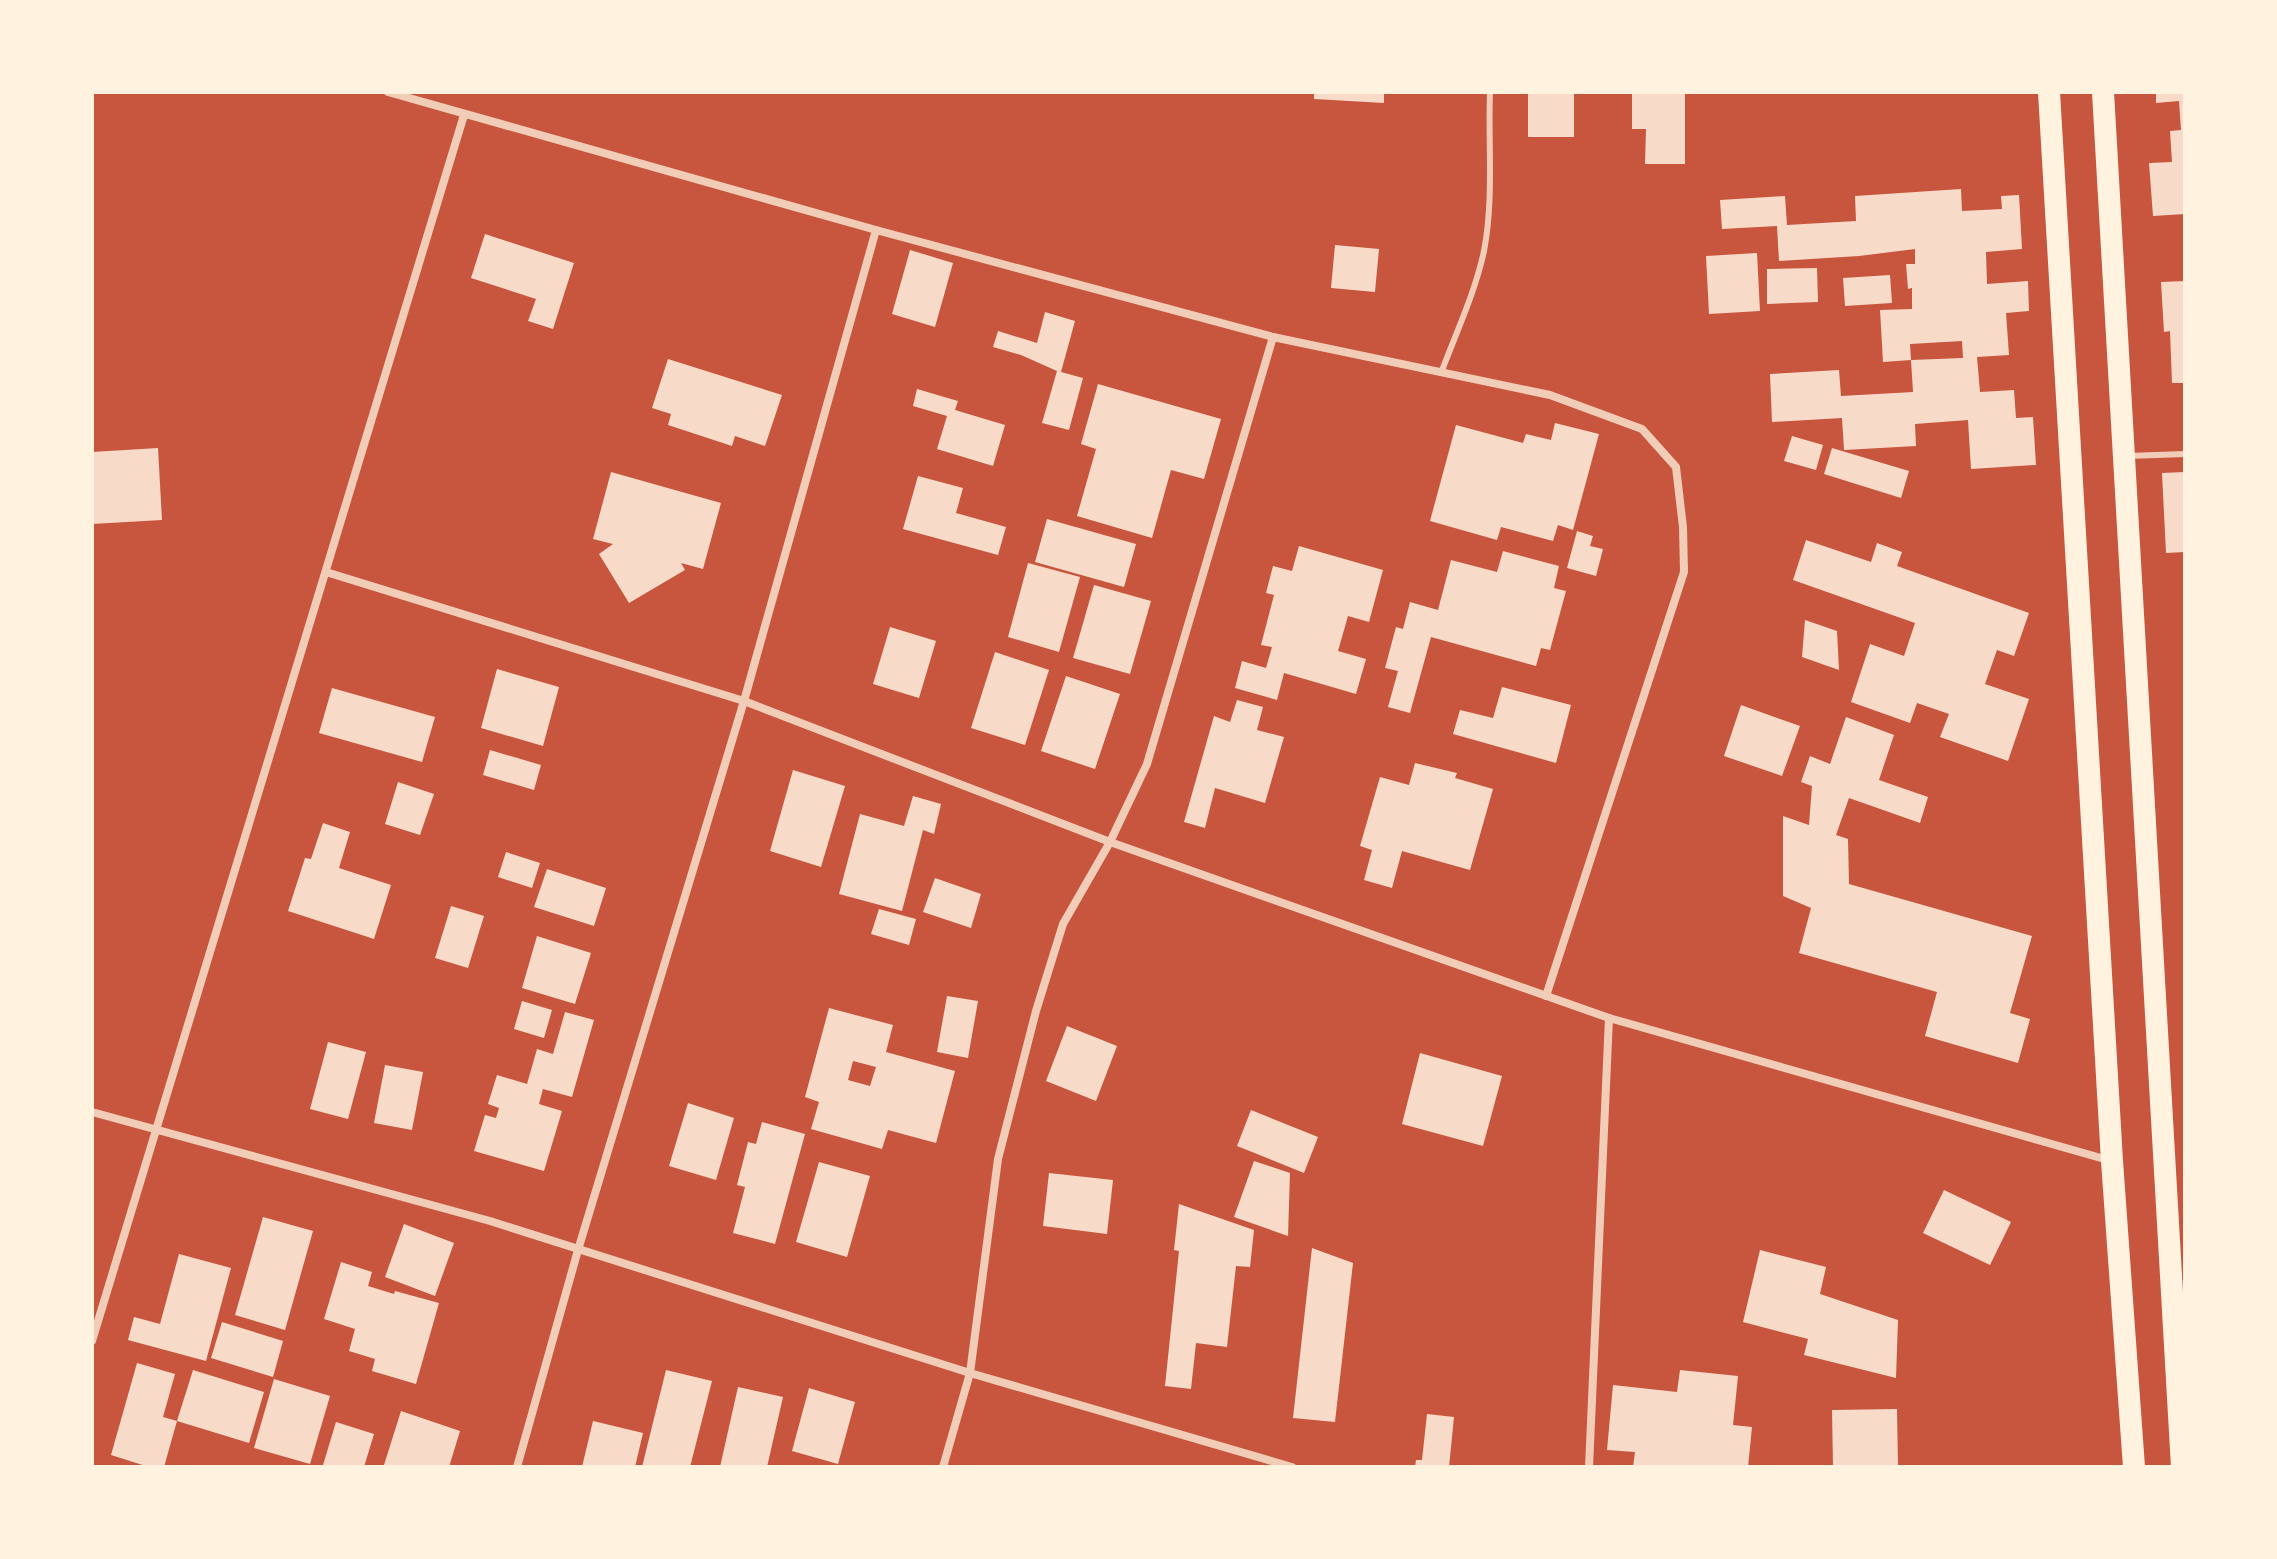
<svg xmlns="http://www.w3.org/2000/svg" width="2277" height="1559" viewBox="0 0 2277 1559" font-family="Helvetica,sans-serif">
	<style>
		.building { fill: #f7dbc8; fill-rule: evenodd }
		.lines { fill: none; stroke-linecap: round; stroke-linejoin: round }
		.service { stroke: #f1ccb7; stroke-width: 6 }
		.minor { stroke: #f1ccb7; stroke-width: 8 }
		.trunk { stroke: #fff3e0; stroke-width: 22 }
	</style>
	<rect width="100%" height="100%" fill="#c8553d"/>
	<g class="building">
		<polygon points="1314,92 1384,92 1384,103 1314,99"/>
		<rect x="1528" y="92" width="46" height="45"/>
		<polygon points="1632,92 1685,92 1685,164 1645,164 1646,129 1632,129"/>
		<polygon points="2156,92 2185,92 2185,214 2153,216 2149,163 2172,162 2170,131 2181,130 2179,101 2156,103"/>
		<path d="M1961,189L1962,211L2002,209L2001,196L2019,195L2022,249L1986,252L1987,284L2028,281L2029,311L2006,313L2009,355L1977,357L1980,392L2014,390L2016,418L2033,417L2036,465L1971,469L1968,420L1915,424L1916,446L1844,450L1842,418L1772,422L1770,374L1839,370L1841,396L1913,392L1911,360L1883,362L1880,310L1912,309V288L1908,289L1906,264H1915V249L1859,256L1779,261L1777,226L1722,229L1720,200L1785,196L1787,225L1856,221L1855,196ZM1962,341L1963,358L1911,360L1910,344Z"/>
		<polygon points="485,234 574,263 553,329 528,321 536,299 471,278"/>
		<polygon points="1335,245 1379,249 1375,292 1331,288"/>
		<polygon points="910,250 953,263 935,327 892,314"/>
		<polygon points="1757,253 1760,311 1709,314 1706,256"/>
		<polygon points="1817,268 1818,302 1767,304 1767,269"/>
		<polygon points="1890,275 1892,303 1845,306 1843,278"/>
		<polygon points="2185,281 2185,383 2172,383 2170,331 2164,332 2161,282"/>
		<polygon points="1045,312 1075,321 1061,372 1083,378 1069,430 1042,423 1057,371 1021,355 993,347 998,331 1037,343"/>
		<polygon points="668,359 782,395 765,446 735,436 732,446 668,425 671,414 652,408"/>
		<polygon points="1098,384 1221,419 1204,479 1171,470 1152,538 1077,516 1096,449 1081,444"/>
		<polygon points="917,389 958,401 955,410 1005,425 993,466 937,449 947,416 913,406"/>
		<polygon points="1555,423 1599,434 1573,530 1558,525 1553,541 1501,527 1497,540 1430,521 1456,425 1523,443 1526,434 1551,440"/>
		<polygon points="1792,436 1823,445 1816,470 1784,461"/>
		<polygon points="158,448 162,520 92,524 92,452"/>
		<polygon points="1832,448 1909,471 1901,498 1824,474"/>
		<polygon points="611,472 721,503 703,569 681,563 685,570 629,603 599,554 613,544 593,539"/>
		<polygon points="2185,472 2185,552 2166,553 2162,473"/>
		<polygon points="918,476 963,488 956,513 1006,527 998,555 903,529"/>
		<polygon points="1047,519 1136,544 1124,587 1035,562"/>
		<polygon points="1577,531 1593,536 1590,546 1603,549 1596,576 1567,568"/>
		<polygon points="1806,540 1871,562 1877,543 1902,552 1897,566 2029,613 2014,656 1997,650 1985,684 2029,699 2008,761 1940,737 1949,714 1917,703 1910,723 1851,702 1870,644 1904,656 1915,623 1793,580"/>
		<polygon points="1299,546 1383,570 1369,622 1348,616 1338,651 1366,659 1356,694 1284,673 1277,700 1235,688 1242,661 1266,668 1272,647 1261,645 1274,595 1266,593 1273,566 1292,571"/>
		<polygon points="1503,551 1559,566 1554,588 1566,591 1550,650 1541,648 1536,666 1431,637 1410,713 1388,707 1398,671 1385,668 1396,627 1403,629 1410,602 1438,610 1451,560 1497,572"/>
		<polygon points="1028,563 1080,577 1059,652 1008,637"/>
		<polygon points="1094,585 1151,601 1130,674 1073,658"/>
		<polygon points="1805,620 1837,631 1839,670 1802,657"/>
		<polygon points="890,627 936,641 919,698 873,684"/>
		<polygon points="995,652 1049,670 1025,745 971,728"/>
		<polygon points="497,669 559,687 543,746 481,728"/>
		<polygon points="1066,676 1120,694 1095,769 1041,751"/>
		<polygon points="1502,687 1571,705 1556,763 1453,734 1460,710 1493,718"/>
		<polygon points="332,688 435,717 422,762 319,733"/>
		<polygon points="1237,700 1263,707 1257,730 1284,737 1265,803 1215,788 1205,828 1184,822 1214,716 1230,722"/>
		<polygon points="1741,705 1800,726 1782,776 1724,756"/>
		<polygon points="1846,717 1894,735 1879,780 1928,797 1920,823 1849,798 1836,835 1848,839 1849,884 2032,936 2010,1013 2030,1019 2018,1063 1925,1036 1937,992 1799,953 1811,908 1783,896 1783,816 1809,825 1812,786 1801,782 1810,756 1830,764"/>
		<polygon points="490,750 541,765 534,790 483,775"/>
		<polygon points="1415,763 1457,773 1455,778 1493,789 1470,870 1402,851 1392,888 1364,880 1372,850 1360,846 1380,777 1409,785"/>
		<polygon points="793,770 845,786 821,867 770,851"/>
		<polygon points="398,782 434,794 420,835 385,824"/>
		<polygon points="913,796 941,804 934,834 923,830 902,911 839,894 860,814 904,826"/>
		<polygon points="323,823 350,832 339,868 391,885 374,939 288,911 305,858 311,859"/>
		<polygon points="506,852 540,863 532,888 498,877"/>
		<polygon points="547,869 606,888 594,926 534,907"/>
		<polygon points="935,878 981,894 971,928 923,912"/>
		<polygon points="451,906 484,916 468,968 435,958"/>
		<polygon points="879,909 916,919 909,945 871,934"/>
		<polygon points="537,936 591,953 575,1004 522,988"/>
		<polygon points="947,996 978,1001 968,1058 937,1052"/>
		<polygon points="522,1001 552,1010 544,1038 514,1029"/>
		<path d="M829,1008L893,1025L886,1052L955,1071L936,1143L888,1130L882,1149L811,1129L819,1102L805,1097ZM853,1061L876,1067L870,1086L848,1080Z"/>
		<polygon points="565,1012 594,1020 572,1097 543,1089 539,1104 562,1111 544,1171 474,1151 485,1115 496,1118 499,1108 488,1104 497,1075 527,1084 537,1049 553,1054"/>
		<polygon points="1067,1026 1117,1046 1096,1101 1046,1081"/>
		<polygon points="328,1042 366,1052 348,1119 310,1109"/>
		<polygon points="1420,1053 1502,1076 1483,1146 1402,1124"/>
		<polygon points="385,1065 423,1072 412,1130 374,1123"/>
		<polygon points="688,1103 734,1118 716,1180 669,1166"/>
		<polygon points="1251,1110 1318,1137 1304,1173 1237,1146"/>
		<polygon points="762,1122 805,1134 775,1244 733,1233 745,1187 737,1185 748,1142 756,1144"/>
		<polygon points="1254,1161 1290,1173 1288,1236 1234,1217"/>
		<polygon points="819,1162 870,1176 847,1257 796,1242"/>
		<polygon points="1049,1173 1113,1180 1107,1234 1043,1226"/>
		<polygon points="1944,1190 2011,1222 1990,1265 1923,1233"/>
		<polygon points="1179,1204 1254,1230 1250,1267 1236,1266 1227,1347 1196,1343 1191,1389 1165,1386 1179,1251 1174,1250"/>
		<polygon points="263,1217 313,1231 285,1330 235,1315"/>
		<polygon points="404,1224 454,1243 435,1296 385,1277"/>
		<polygon points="1312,1248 1353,1263 1335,1422 1293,1418"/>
		<polygon points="1760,1250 1826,1267 1820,1294 1898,1320 1896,1378 1804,1355 1808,1339 1743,1322"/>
		<polygon points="179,1254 231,1268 206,1361 128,1340 134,1317 160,1324"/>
		<polygon points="341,1262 372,1272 368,1286 394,1294 395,1291 439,1303 416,1384 372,1371 375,1359 349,1351 355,1329 324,1319"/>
		<polygon points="222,1322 283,1341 273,1377 211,1358"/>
		<polygon points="137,1363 175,1374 163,1417 177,1421 164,1467 149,1467 111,1455"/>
		<polygon points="193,1370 264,1392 249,1443 177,1421"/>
		<polygon points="666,1370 712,1381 690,1467 642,1467"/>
		<polygon points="1680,1370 1738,1376 1733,1425 1752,1427 1748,1467 1633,1467 1635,1452 1607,1450 1613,1385 1677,1392"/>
		<polygon points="274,1379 330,1396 310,1464 254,1448"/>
		<polygon points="738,1387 783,1397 767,1467 720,1467"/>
		<polygon points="809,1388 855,1402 838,1464 792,1451"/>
		<polygon points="1897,1409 1898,1467 1833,1467 1832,1410"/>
		<polygon points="401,1411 460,1431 449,1467 391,1467 384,1465"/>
		<polygon points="1427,1414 1454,1417 1449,1467 1415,1467 1416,1460 1422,1460"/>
		<polygon points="593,1421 643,1433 635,1467 582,1467"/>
		<polygon points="336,1422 374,1434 364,1467 323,1465"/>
	</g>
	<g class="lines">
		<g class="service">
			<path d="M1441,373C1456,333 1475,293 1484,251C1494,199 1488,145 1490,92"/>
			<polyline points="2127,456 2185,454"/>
		</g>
		<g class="minor">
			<polyline points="388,92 876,230 1273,337 1550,395 1642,429 1676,467 1683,527 1684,572 1546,996"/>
			<polyline points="326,572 744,701 1110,842 1609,1018 2108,1160"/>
			<polyline points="92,1112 490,1221 970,1373 1292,1467"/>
			<polyline points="92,1341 464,115"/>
			<polyline points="517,1467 578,1250 744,701 876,230"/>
			<polyline points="943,1467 970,1373 998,1159 1036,1011 1063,924 1110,842 1147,764 1273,337"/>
			<polyline points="1589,1467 1609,1018"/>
		</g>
		<g class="trunk">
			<polyline points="2049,92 2112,1161 2134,1467"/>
			<polyline points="2103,92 2182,1467"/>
		</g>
	</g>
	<rect width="2277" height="1559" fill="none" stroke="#fff3e0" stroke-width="188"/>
</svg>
